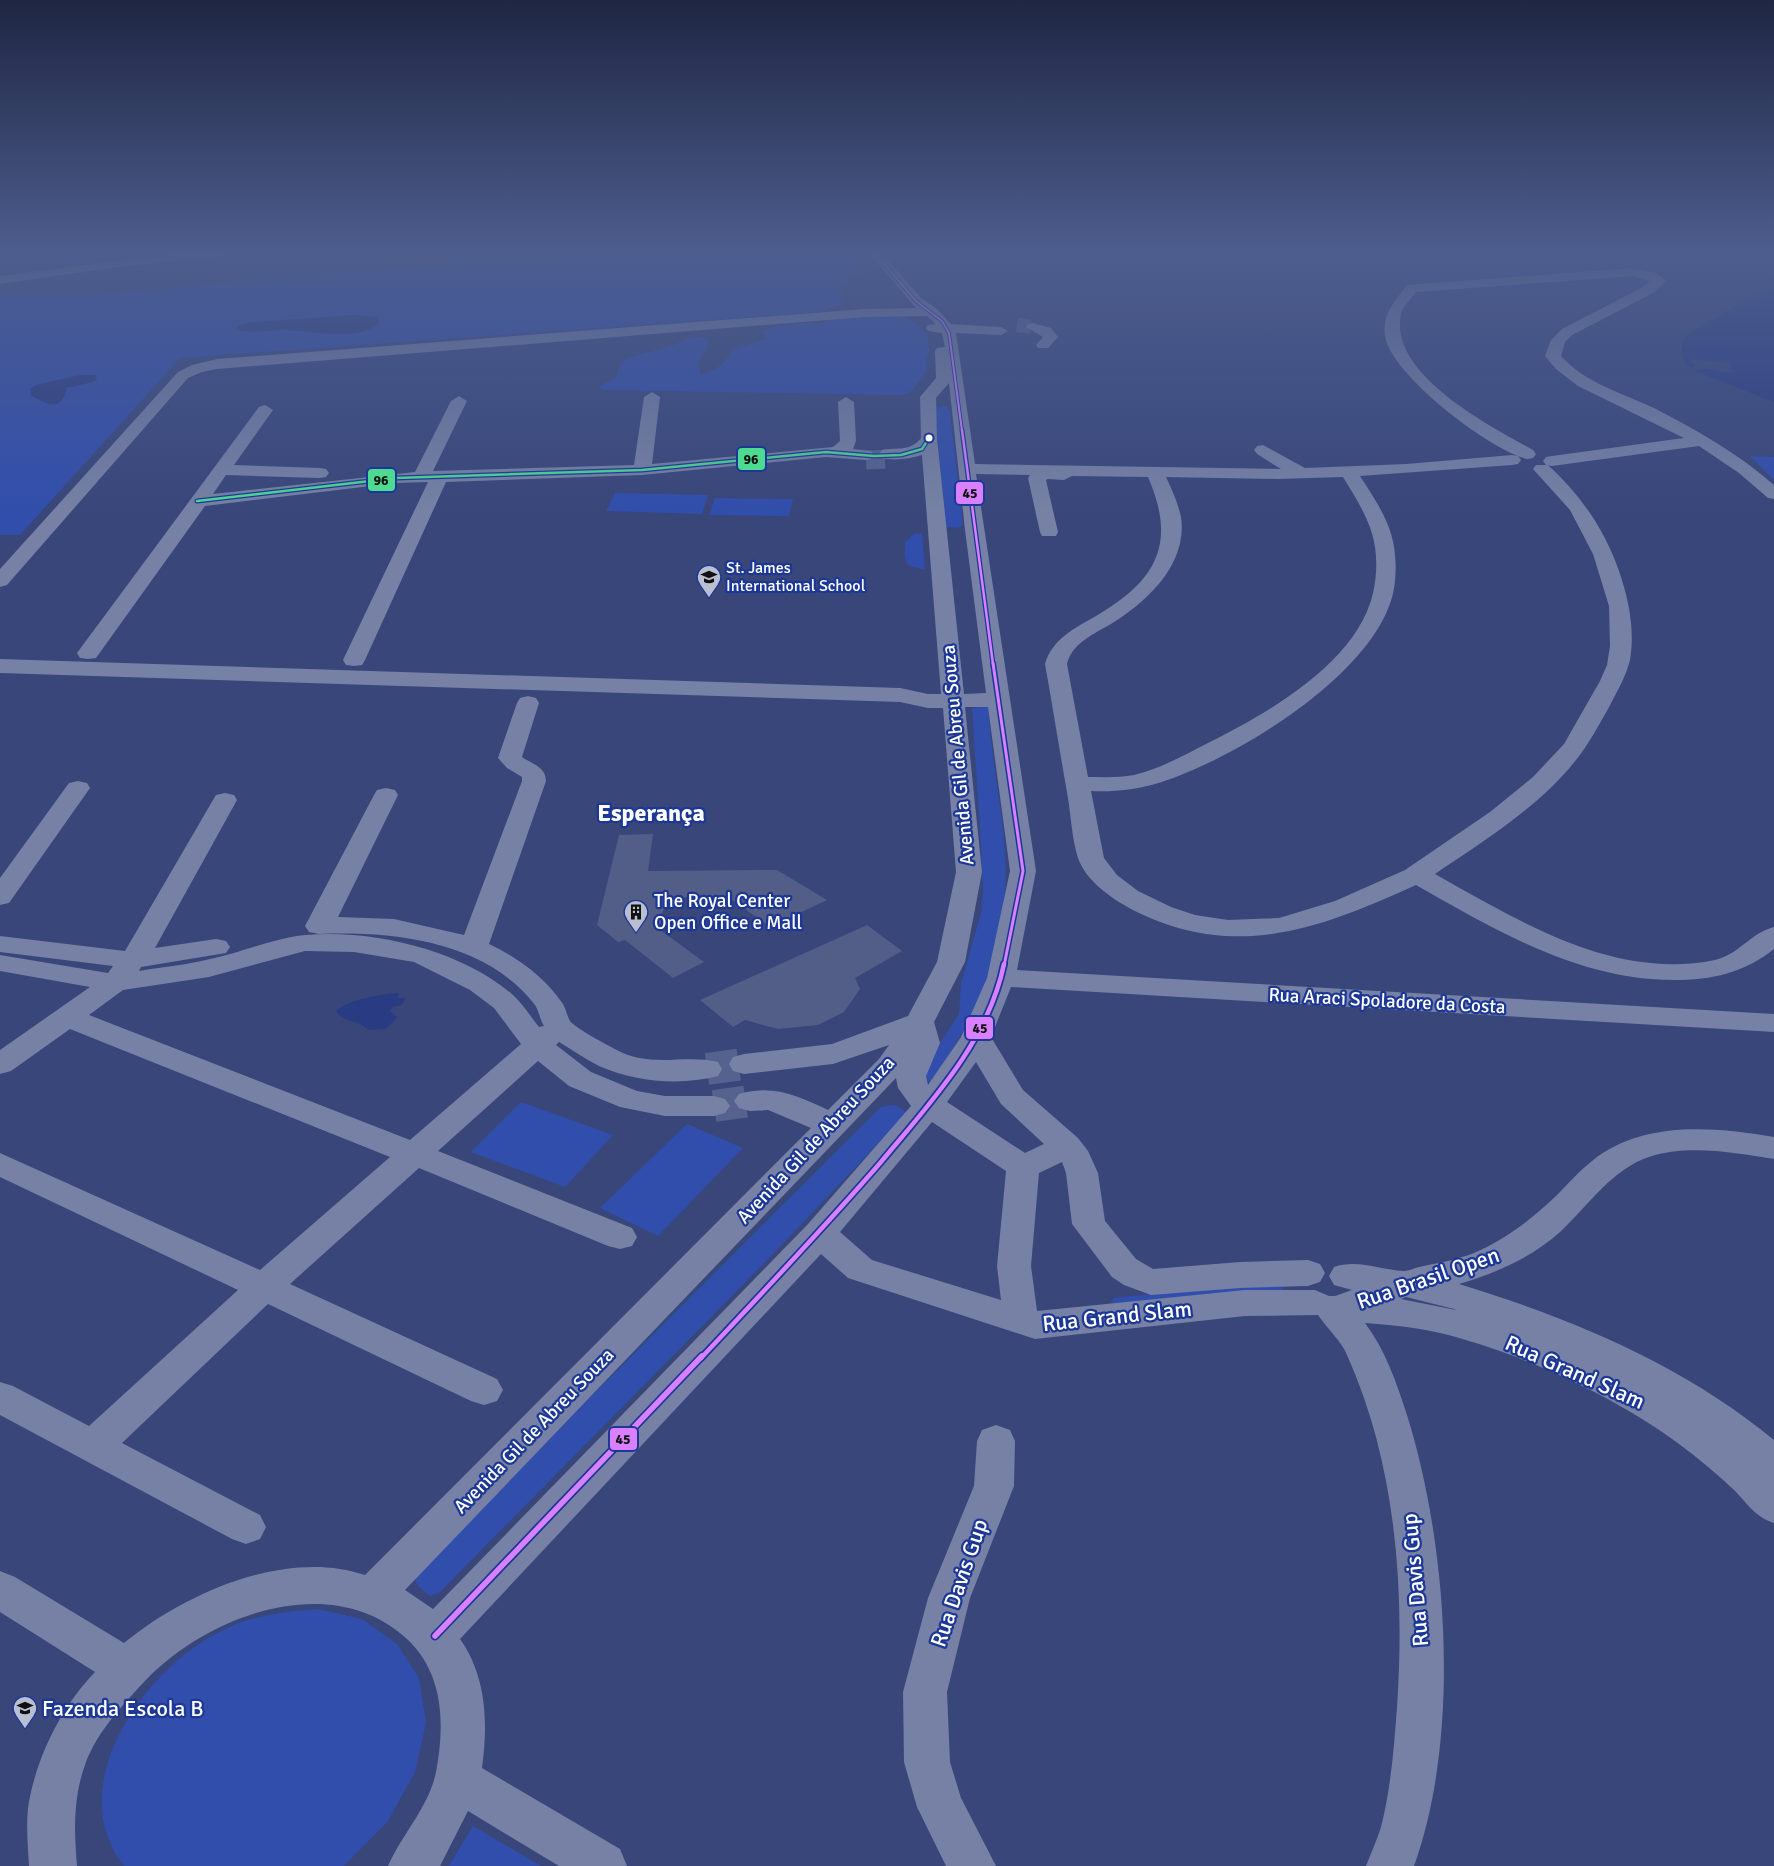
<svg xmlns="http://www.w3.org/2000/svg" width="1774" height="1866" viewBox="0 0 1774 1866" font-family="Signika,sans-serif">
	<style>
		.green { fill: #314eac }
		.water { fill: #293c83 }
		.building { fill: #525e88 }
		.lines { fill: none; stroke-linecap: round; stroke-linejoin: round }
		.minor-tunnel-far2 { stroke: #56628e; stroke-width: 14; stroke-dasharray: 14 8; stroke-linecap: butt }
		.minor-tunnel-far1 { stroke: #56628e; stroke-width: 19; stroke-dasharray: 19 9; stroke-linecap: butt }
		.minor-tunnel { stroke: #56628e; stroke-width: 32; stroke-dasharray: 32 16; stroke-linecap: butt }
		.minor { fill: #7681a5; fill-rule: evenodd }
		.bus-1-casing { stroke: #1c3796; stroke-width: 5 }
		.bus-2-far4-casing { stroke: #1c3796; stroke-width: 4 }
		.bus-2-far3-casing { stroke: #1c3796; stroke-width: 5 }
		.bus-2-far2-casing { stroke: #1c3796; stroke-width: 6 }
		.bus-2-far1-casing { stroke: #1c3796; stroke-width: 8 }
		.bus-2-casing { stroke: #1c3796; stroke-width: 9 }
		.bus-1 { stroke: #4ddb92; stroke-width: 2.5 }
		.bus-2-far4 { stroke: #d880ff; stroke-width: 2 }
		.bus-2-far3 { stroke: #d880ff; stroke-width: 2.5 }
		.bus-2-far2 { stroke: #d880ff; stroke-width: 3 }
		.bus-2-far1 { stroke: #d880ff; stroke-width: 4.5 }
		.bus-2 { stroke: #d880ff; stroke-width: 5.5 }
		.bus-dot { fill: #fff; stroke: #1c3796; stroke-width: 2 }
		.labels { text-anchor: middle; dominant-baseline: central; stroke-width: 4.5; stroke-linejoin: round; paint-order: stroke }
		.far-poi-label { font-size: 16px; fill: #fff; stroke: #1c3796; text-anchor: start }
		.street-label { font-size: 19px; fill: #fff; stroke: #1c3796 }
		.poi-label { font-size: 19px; fill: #fff; stroke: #1c3796; text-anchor: start }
		.near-street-label { font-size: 22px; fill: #fff; stroke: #1c3796 }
		.near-poi-label { font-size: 22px; fill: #fff; stroke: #1c3796; text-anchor: start }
		.district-label { font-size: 24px; font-weight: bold; fill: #fff; stroke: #1c3796 }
		.line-badge { stroke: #1c3796; stroke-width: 2 }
		.pale-badge-label { font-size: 14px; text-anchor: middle; font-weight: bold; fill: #111 }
	</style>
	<rect width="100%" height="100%" fill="#38467a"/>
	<g class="green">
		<polygon points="627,252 848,252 860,269 860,273 842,286 841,297 844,304 819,312 180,358 20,535 0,535 0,295 102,294 348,272 593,256"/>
		<path d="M897,315C914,320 930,330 929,350C928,358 924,361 927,370L911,392L903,395L602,390L600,386L616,377L621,362L634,356L672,346L689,338L701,337L708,340V347L699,361L700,374C712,374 728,362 731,350L767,339L763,331L773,327L801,323L823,324L827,318Z"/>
		<polygon points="947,406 950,412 963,525 958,528 946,527 935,410 936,407"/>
		<polygon points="1750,456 1774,457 1774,480"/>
		<polygon points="615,493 708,495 702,514 606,511"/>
		<polygon points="715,498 793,499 789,516 709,515"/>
		<polygon points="922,533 925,570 908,565 905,557 905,542 914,534"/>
		<path d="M989,706C990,756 1002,804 1005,853C1009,912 993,977 965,1028C955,1046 943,1063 933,1080L922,1083V1071L959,1014L961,984L981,913L983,894L981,844L972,708Z"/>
		<polygon points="521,1102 613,1135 565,1187 471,1152"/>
		<polygon points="891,1105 898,1106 907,1113 776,1251 440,1592 430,1596 419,1587 415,1580 418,1571 436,1551 881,1107"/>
		<polygon points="687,1124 743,1148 658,1236 600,1208"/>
		<polygon points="1276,1281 1283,1286 1283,1291 1112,1305 1113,1298"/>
		<path d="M318,1609L362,1619L397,1644L419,1678L426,1723L415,1772L388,1821L344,1866H124C61,1787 144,1670 219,1632C251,1615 283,1612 318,1609Z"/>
		<polygon points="473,1826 541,1866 449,1866"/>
	</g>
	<g class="water">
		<path d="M1774,289V402L1695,371C1705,365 1721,375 1736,372L1730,368L1731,363L1692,359L1691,362L1695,365L1692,369C1679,359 1678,345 1689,334L1747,300Z"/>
		<path d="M356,315L377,317L379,323C358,343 308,330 281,330C268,330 248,335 236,329L239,325L253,322Z"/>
		<path d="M80,375H95L97,379L93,382L67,388C65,392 65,397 62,400C54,411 40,399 31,396L30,389L36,385Z"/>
		<path d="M399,993L397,998H405L402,1005L393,1007L390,1011L397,1017L386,1029L368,1030C359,1019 344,1024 336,1011C349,999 382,994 399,993Z"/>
	</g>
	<g class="building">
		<polygon points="653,834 648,871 777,870 827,900 770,927 727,896 666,898 659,929 704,962 673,978 625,940 618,942 597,925 619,835"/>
		<polygon points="867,925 902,951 855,978 860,989 844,1012 818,1025 778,1029 745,1020 733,1027 700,1000"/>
	</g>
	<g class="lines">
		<polyline class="minor-tunnel-far2" points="1017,325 1033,327"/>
		<polyline class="minor-tunnel-far1" points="866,460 891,459"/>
		<g class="minor-tunnel">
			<polyline points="707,1069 744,1064"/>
			<polyline points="714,1106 750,1101"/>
		</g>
		<g class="minor">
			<polygon points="186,252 228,252 222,256 118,267 0,284 0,276"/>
			<path d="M868,252H881L921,298L937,309L951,324L1001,327L1008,331L1001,335L956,333L975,464L1281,469L1257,454L1254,450L1257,446L1263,445L1305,468L1406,464L1512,455L1518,456L1521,460L1518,464L1512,465L1360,476C1384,513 1399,535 1395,581C1388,669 1231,762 1155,784C1134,790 1113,792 1091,791L1104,858L1117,875L1138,891L1171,907L1195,915L1228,920L1279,918L1335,901L1405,870L1490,812L1533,777L1564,744L1600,681L1607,665L1610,646L1609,606L1593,554L1570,510L1533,469L1536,465H1548C1580,494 1605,530 1619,571C1629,600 1635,630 1630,660C1626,677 1616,693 1608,709C1598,726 1589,744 1576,760C1540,806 1484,841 1435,874C1519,921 1614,981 1715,960C1738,955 1752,932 1774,927V949C1744,973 1712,980 1674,980C1579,980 1497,931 1416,885C1319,929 1234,962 1131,909C1111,898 1086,881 1078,858C1072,839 1071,817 1068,798C1060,753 1053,709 1045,664C1052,639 1075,628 1096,616C1157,580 1177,544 1148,477L1072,476L1064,480L1048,479L1046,480L1058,532L1056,536H1042L1040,532L1028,478L1030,475L976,474L1036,871L1017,970L1774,1014V1032L1011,987L991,1037L1023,1090L1078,1138L1088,1151L1098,1173L1105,1221L1136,1259L1153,1269L1240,1262L1308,1260L1320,1264L1325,1273L1320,1282L1308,1286L1240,1288L1151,1295L1124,1285L1112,1277L1072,1224L1066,1173L1062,1162L1039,1173L1031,1266L1037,1311L1245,1290H1315L1329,1296H1335L1352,1290L1334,1285L1329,1276L1334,1267C1358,1259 1380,1270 1404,1271C1409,1271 1414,1268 1419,1267C1438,1263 1456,1260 1474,1253C1506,1239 1532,1219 1557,1195C1568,1184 1579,1171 1592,1161C1643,1120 1714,1127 1774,1137V1159C1735,1153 1688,1144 1649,1157C1612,1169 1588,1206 1560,1232C1531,1258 1496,1273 1459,1284C1573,1319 1682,1364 1774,1440V1523C1754,1516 1749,1505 1734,1490C1717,1474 1698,1458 1679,1444C1614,1396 1519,1352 1440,1333C1415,1327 1390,1325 1365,1323C1385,1349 1397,1384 1407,1415C1448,1546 1461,1736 1414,1866H1366C1371,1853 1377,1840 1381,1827C1391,1788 1394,1747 1397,1707C1405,1589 1396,1464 1347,1355C1341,1340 1327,1329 1318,1315L1245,1316L1035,1339L848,1278L821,1254L460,1639C487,1677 488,1724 482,1768L620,1849L627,1866H559L468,1811L440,1866H388C402,1834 429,1807 436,1772C445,1724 444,1674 407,1639C331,1568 205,1616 143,1683C122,1706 98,1731 86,1762C73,1797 74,1829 77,1866H29C28,1847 26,1827 28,1808C35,1760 61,1707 95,1672L0,1612V1571L15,1577L124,1643C185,1593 286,1548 365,1575L811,1128L768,1110L750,1111L739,1108L734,1101L739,1094C773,1084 798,1096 828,1110L879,1059L889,1045L833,1064L744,1074L733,1071L729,1064L733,1057L744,1054L832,1044L908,1016L937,962L956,872L943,708H928L900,702L0,673V659L900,688L928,694H941L922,455C909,459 895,461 882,458L879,454L882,450C897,447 910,452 921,438L920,397L936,378L935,351L937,348L945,347L942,333L928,331L926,328L928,325L936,324L927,316L865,317L217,369L202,372L188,378L7,585L0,587V569L178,372L192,365L217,359L865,309L916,308ZM949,383L965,530L986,693L964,694L937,438L936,398ZM1166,477L1278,479L1343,477C1365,513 1381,537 1375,582C1366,658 1271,711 1210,742C1186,754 1160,769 1134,775C1119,778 1103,777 1088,777L1067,664C1072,643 1094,634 1111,624C1147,602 1188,564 1181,517C1178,503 1172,490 1166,477ZM965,707H988L1010,871L987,978L961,1037L928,1085L926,1076L940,1043L934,1022L965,962L982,872ZM976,1062L1001,1104L1044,1144L1025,1153L947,1102ZM896,1078L898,1088L911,1106L808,1224L433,1609L405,1590ZM932,1122L1006,1171L997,1266L1001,1300L872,1260L840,1232ZM1406,1297L1454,1309L1456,1310L1401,1299Z"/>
			<path d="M1633,268L1656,273L1666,281L1653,293L1572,335L1565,342L1561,356C1585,383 1622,393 1654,408C1696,430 1738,453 1774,485V499L1768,498L1739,473L1699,446L1552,466L1546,465L1543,461L1546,457L1552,456L1684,438L1578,386L1556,369L1545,356L1551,340L1562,329L1643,287L1650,281L1633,276L1416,292C1412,298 1402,307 1401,314C1388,374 1490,426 1533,450L1536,454L1533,458L1527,459C1490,450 1391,375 1385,336C1382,314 1395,301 1407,285Z"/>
			<polygon points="1033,323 1051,328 1058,337 1048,348 1038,348 1036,345 1043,337 1026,327 1028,324"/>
			<polygon points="652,392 660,397 652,464 833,447 840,441 838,402 846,397 854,402 856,441 853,449 871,451 874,455 871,459 865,460 826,457 642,475 446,482 365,660 362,665 354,666 346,665 343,660 428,482 396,483 205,506 96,658 88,659 80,658 77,653 259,407 265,405 273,410 234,465 320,468 326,469 329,473 326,477 320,478 226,475 213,494 415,472 451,401 459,396 467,401 433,471 634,465 644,397"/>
			<path d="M528,696L536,698L539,703L522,757C532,764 546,767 546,781L489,944C517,957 545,977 563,1004C566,1009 567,1016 570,1021C575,1028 614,1049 623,1053C656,1067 687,1054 718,1062L722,1069L718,1076C680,1086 635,1082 599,1066C585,1059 573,1050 559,1042L556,1045L591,1072L637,1091L665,1096H714L725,1099L730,1106L725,1113L714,1116H665L620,1107L569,1086L538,1061L438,1151L632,1228L637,1237L632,1246L620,1249L608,1246L419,1168L290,1284L497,1379L503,1390L497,1401L484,1405L471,1401L268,1304L122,1443L260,1515L266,1527L260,1539L246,1544L232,1539L0,1415V1382L13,1386L89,1426L238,1290L0,1177V1153L260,1270L390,1157L70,1029L11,1071L0,1074V1050L90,987L0,971V955L108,973L113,966L0,952V936L125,951L213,800L216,795L225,793L234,795L237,800L155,948L216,939L226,941L230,947L226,953L141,967L139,971C162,967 187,965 210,959C239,953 278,937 306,935C372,929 462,950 513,995C523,1004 531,1017 539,1027L544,1026C540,1020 539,1011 535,1005C486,941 394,931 319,934L309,932L305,926L374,795L377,790L386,788L395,790L398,795L338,917L394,919L464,935L522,781V777L507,768L498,758L517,703L520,698ZM305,951L354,952L414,962L470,990L494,1008L521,1044L410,1140L89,1015L123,990L209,977Z"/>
			<polygon points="78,781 87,783 90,788 9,903 0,905 0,878 69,783"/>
			<polygon points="996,1425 1010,1430 1015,1441 1014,1486 970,1598 947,1692 950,1762 961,1798 996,1866 946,1866 917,1807 904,1762 903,1692 928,1598 974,1486 977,1441 982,1430"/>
		</g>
		<g class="bus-1-casing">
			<polyline id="bus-1" points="197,501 396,478 642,470 826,452 874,456 901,455 922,449 929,438"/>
		</g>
		<g class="bus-2-far4-casing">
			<polyline id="bus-2-far4" points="874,252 916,301 942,321 949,333 962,431"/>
		</g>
		<g class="bus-2-far3-casing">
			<polyline id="bus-2-far3" points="962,430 993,664"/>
		</g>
		<g class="bus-2-far2-casing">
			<polyline id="bus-2-far2" points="993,663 1023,871 1004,966"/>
		</g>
		<g class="bus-2-far1-casing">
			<path id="bus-2-far1" d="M701,1358C762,1293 823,1229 881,1162C930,1103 988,1042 1004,964"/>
		</g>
		<g class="bus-2-casing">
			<polyline id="bus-2" points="435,1636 702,1356"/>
		</g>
		<use href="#bus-1" class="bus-1"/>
		<use href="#bus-2-far4" class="bus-2-far4"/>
		<use href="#bus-2-far3" class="bus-2-far3"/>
		<use href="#bus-2-far2" class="bus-2-far2"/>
		<use href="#bus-2-far1" class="bus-2-far1"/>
		<use href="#bus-2" class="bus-2"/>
	</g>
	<linearGradient id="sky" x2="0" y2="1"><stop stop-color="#1f2643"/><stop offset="0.49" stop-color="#4d5d8d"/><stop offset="1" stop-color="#4d5d8d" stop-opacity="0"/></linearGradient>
	<rect width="1774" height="513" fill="url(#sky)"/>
	<defs>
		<g id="school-pin" transform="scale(1.25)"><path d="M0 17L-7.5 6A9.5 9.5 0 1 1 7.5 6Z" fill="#b9bed0" stroke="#1c3796"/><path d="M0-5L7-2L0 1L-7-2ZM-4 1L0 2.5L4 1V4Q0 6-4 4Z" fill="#111"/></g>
		<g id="building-pin" transform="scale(1.25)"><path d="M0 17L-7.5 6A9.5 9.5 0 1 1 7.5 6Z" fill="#b9bed0" stroke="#1c3796"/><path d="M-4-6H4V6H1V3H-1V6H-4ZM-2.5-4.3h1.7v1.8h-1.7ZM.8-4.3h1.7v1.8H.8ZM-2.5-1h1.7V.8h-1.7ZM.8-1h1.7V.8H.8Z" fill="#111"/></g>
		<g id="university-pin" transform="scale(1.25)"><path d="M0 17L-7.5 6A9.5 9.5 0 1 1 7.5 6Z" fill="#b9bed0" stroke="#1c3796"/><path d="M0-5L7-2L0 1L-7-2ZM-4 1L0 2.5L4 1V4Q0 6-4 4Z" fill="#111"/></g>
	</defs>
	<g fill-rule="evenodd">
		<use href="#school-pin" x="709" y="577"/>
		<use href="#building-pin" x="636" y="912"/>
		<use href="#university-pin" x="25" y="1708"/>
	</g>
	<circle class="bus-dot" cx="929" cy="438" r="4.5"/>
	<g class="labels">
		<g class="far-poi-label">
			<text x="726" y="568">St. James<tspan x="726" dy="18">International School</tspan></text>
		</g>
		<g class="street-label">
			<text transform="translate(958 755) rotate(-95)">Avenida Gil de Abreu Souza</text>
			<text transform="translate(1387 1001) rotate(3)">Rua Araci Spoladore da Costa</text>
			<text transform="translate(816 1140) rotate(-47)">Avenida Gil de Abreu Souza</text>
			<text transform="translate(534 1431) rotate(-46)">Avenida Gil de Abreu Souza</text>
		</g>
		<g class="poi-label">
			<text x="654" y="901">The Royal Center<tspan x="654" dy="22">Open Office e Mall</tspan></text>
		</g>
		<g class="near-street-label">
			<text transform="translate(1428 1278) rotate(-19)">Rua Brasil Open</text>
			<text transform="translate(1117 1316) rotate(-6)">Rua Grand Slam</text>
			<text transform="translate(1575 1372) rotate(24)">Rua Grand Slam</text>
			<text transform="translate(1415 1580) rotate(-95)">Rua Davis Gup</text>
			<text transform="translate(959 1583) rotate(-71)">Rua Davis Gup</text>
		</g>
		<g class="near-poi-label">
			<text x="42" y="1708">Fazenda Escola B</text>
		</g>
		<g class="district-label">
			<text x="651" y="813">Esperança</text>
		</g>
	</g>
	<g class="line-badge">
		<rect x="737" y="447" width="29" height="24" rx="5" fill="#4ddb92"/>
		<rect x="367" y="468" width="29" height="24" rx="5" fill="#4ddb92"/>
		<rect x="955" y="481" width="29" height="24" rx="5" fill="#d880ff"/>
		<rect x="965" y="1016" width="29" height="24" rx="5" fill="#d880ff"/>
		<rect x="609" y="1427" width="29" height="24" rx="5" fill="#d880ff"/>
	</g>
	<g class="pale-badge-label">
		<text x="751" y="464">96</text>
		<text x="381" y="485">96</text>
		<text x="970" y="498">45</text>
		<text x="980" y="1033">45</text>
		<text x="623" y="1444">45</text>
	</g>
</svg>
